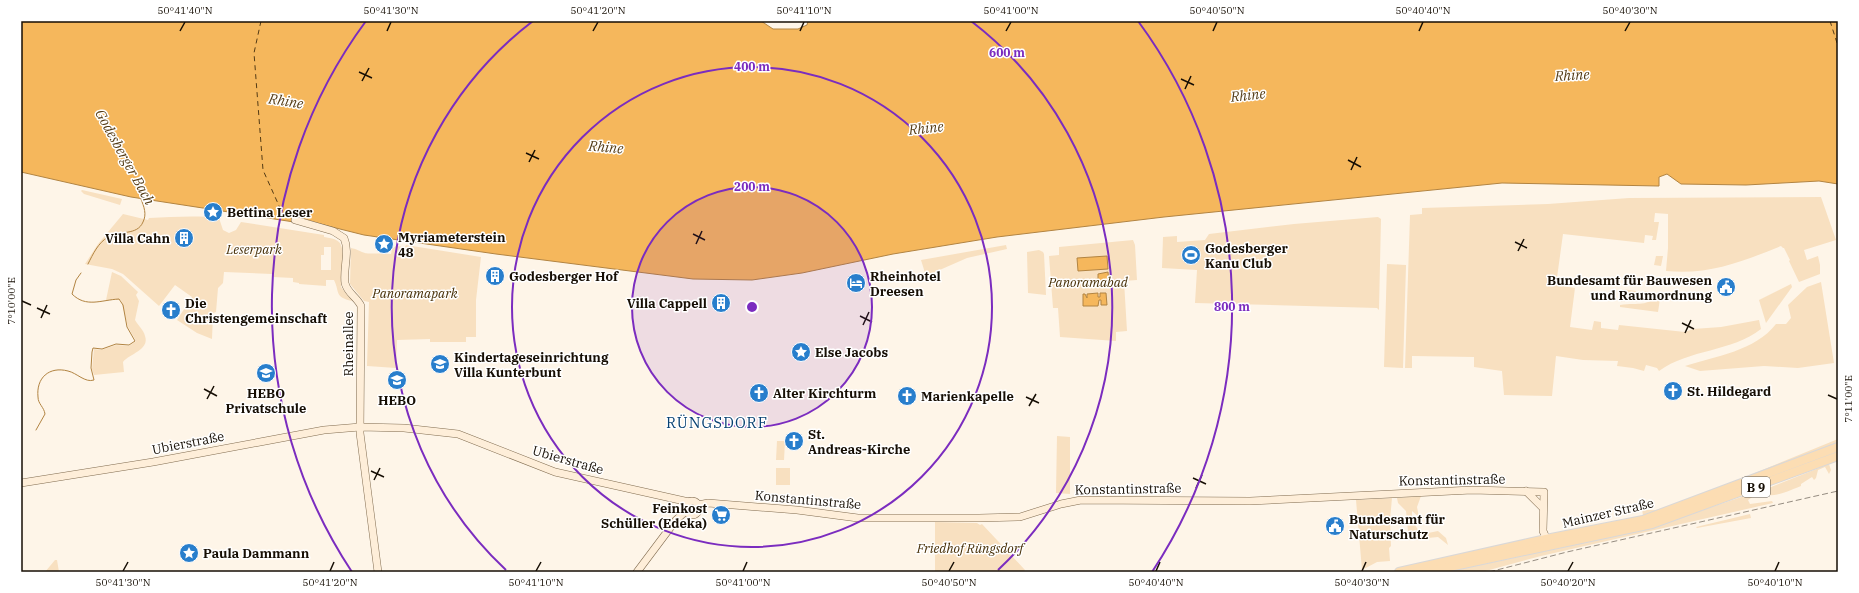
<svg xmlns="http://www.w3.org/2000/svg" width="1859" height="593" viewBox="0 0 1859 593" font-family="'IBM Plex Serif',serif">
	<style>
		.green { fill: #f8e0c0; fill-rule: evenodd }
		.water { fill: #f5b75c; stroke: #b28442 }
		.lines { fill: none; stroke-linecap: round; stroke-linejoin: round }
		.stream { stroke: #b28442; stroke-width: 1 }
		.ferry { stroke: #543b15; stroke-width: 1; stroke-dasharray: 5 4; stroke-linecap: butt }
		.secondary-casing { stroke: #816c50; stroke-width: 8 }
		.primary-casing { stroke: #dad8d7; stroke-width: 10 }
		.secondary { stroke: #feeed9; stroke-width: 7 }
		.primary { stroke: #fcddb3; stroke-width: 8 }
		.rail { stroke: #958c81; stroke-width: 1; stroke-dasharray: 6 3; stroke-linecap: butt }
		.ticks { fill: none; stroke: #160e04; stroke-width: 1.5 }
		.ring { fill: none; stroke: #7b2cbf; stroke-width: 2 }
		.labels { text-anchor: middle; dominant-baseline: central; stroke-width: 3; stroke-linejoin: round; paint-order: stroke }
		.shield { fill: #fff; stroke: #5c564f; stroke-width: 1 }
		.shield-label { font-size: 12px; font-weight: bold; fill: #160e04 }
		.poi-label { font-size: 13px; font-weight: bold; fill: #160e04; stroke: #fff; text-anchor: start }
		.park-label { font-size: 13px; font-style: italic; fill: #462e05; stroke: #fff }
		.street-label { font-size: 13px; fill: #160e04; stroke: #fff }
		.water-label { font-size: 14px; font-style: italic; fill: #543b15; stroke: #fff }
		.quarter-label { font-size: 15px; letter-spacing: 1px; fill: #074172; stroke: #fff }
		.centre { fill: #7b2cbf; stroke: #fff; stroke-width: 2 }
		.ring-label { font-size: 12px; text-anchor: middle; font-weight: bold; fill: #7b2cbf; stroke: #fff; stroke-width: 3; stroke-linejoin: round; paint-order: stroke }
		.neatline { fill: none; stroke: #160e04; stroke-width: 1.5 }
		.ticks-label { font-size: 10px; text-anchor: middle; fill: #160e04 }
	</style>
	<rect width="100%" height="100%" fill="#fef5e8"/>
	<g class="green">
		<polygon points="82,190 122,199 120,205 84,194 81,191"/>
		<path d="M1821,197L1836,240L1804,250L1807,260L1818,256L1820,265V274L1799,282L1789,261L1790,260L1784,248H1783L1781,246C1741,262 1710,275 1666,271L1668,248V214L1655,213L1654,222H1659L1656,240H1652L1653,236L1645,235L1644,243L1563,234L1556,285L1575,288L1570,327L1592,330L1594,321L1601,322V328L1618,330L1619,325L1685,332L1693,329L1721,327L1759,320L1761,329C1732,352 1689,349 1659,371L1657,368L1646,365L1644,371L1633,368L1617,366L1618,361L1583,360L1556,356L1552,396L1504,395L1502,371L1474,367V357L1412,356V368H1405L1410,215L1422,214V208L1548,204L1629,198Z"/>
		<path d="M123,214L148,220L149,218C173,217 196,215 219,218L223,230L229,233L236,230L241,222L324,235V237C329,238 335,238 339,242C346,249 342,278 341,287L352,301C334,297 340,292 334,280H326V286L299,284V283L293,282V278L273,277L272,274L224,272L223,283L218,288L216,312L213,313L212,339L197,333L177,320L192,297L175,285L159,306L123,274L112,269L85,264L98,244ZM324,247H331V270H321V255H324Z"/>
		<polygon points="1378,217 1381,219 1379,310 1377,308 1195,303 1197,270 1162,268 1163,237 1177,236 1177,242 1205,240 1209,234 1294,224"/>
		<polygon points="1133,240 1135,245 1137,280 1124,281 1127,331 1116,332 1116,341 1060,337 1058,308 1053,308 1049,256 1059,255 1059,247"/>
		<path d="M406,245L481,257L476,300V337H466V342H430V339L397,340L396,368L367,366L369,302L364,301L350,284L351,248C357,249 361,252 365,253C368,254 384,253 391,254L392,249L396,246L405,247Z"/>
		<polygon points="1006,245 1007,249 967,258 926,276 921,260"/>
		<polygon points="1039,250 1043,252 1044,254 1046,295 1028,293 1027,252"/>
		<polygon points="1656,256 1663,256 1661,266 1654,265"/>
		<polygon points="1387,264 1406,265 1403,368 1384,367"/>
		<path d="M112,272L121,276L138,292L136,295L139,301L135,320C138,325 144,331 145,336C150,350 129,354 123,362L124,372L94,375L92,369L94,349L101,350L116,345L129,346L136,341L128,327L121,300H106Z"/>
		<path d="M1821,282L1834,363L1798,368L1764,366L1700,371L1685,366C1716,356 1755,351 1776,324H1786L1791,318L1788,305L1807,287Z"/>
		<polygon points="1791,284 1792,287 1766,323 1759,300"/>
		<polygon points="1622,289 1636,291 1635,294 1644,295 1645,291 1656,293 1645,300 1633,299 1621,302"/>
		<path d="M1654,299H1660L1658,312L1620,307V305C1635,302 1641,307 1654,299Z"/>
		<polygon points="1057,436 1070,437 1070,494 1056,493"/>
		<polygon points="1838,439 1838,444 1677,506 1649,516 1643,515 1642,510 1661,510 1677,505"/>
		<polygon points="777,441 785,441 784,460 776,460"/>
		<path d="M1829,464L1831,470L1829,474L1825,467L1818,470L1816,478L1814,480L1812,477L1801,484V486C1791,490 1772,499 1761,494V491Z"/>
		<rect x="776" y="468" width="14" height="17"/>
		<polygon points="1750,494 1754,496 1748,500 1750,504 1772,501 1773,503 1541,556 1482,572 1447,572 1644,530"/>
		<polygon points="1421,496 1417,507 1419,517 1412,511 1412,520 1407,520 1406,511 1398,503 1397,498"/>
		<polygon points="1392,498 1390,520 1391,546 1389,548 1390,561 1377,562 1362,570 1356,500"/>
		<polygon points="1750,514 1751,518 1697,528 1696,527"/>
		<polygon points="1413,521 1418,530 1426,533 1427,538 1409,540 1407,522"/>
		<polygon points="935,522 977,523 980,525 982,524 1025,570 1023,572 935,572"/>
		<polygon points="1438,531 1446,538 1448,545 1438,537 1428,538 1428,533"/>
		<polygon points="55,560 57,560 59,572 45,572"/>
	</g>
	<g class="water">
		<polygon points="21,21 761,21 773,29 798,29 807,25 808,21 1838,21 1838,184 1819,181 1746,185 1681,184 1667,174 1659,177 1659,186 1502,183 1164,217 997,237 893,254 802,273 752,280 693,279 496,254 364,235 296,218 294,222 131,197 21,172"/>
		<polygon points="1107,256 1108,269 1078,271 1077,258"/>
		<polygon points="1108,272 1109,283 1098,283 1098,274"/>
		<polygon points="1098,293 1098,297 1100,297 1100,293 1106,293 1107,305 1101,305 1101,300 1099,300 1098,306 1083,306 1083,294 1085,294 1087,298 1087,294"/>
	</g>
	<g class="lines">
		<g class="stream">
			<path d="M88,264C93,254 98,243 108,237C120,230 137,236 143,222C147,214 144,207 141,199"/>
			<path d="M36,430L45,414C44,407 38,404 38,397C36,378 49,366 68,371C77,373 85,383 94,380L91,368L92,352L93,348L102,349L116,344L129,345L135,341L127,327L123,305L119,299C101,300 86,308 72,294L76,280L81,273"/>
		</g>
		<g class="ferry">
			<polyline points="261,21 254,53 263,170 280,208 293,218"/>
			<polyline points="1830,21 1838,46"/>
		</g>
		<g class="secondary-casing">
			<g id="secondary">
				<path d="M295,220L333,231L344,238C350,252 343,268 345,283C347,293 357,297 361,306L360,433L378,572"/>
				<polyline points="21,483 153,462 324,430 360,427 404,428 458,434 555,472 689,502"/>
				<polyline points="1526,491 1542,507"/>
				<circle cx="692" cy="508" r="7"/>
				<polyline points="698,505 708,503 797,510 858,518 979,518 1020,517 1061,504 1081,500 1250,501 1472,490 1544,492 1543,531 1548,542"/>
				<polyline points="637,572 676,520 686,511"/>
			</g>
		</g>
		<g class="primary-casing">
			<g id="primary">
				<polyline points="1399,572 1546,539 1643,520 1838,447"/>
				<polyline points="1426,572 1652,524 1838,456"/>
			</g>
		</g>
		<use href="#secondary" class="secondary"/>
		<use href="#primary" class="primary"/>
		<polyline class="rail" points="1489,572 1567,552 1838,491"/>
	</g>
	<path class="ticks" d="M180,31L185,22M387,31L391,22M593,31L598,22M800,31L804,22M1006,31L1011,22M1213,31L1217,22M1419,31L1423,22M1625,31L1630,22M359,72L372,78M1181,79L1194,85M362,81L369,68M1185,89L1191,76M526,153L539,159M1348,160L1361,167M529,162L535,150M1351,170L1357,157M693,234L705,240M1515,242L1527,248M696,244L702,231M1518,251L1524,239M22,301L31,305M37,308L50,314M860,316L872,322M41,318L47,305M1682,323L1694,329M863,325L869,312M1685,333L1691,320M204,389L217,396M1828,395L1837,399M1026,397L1039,403M207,399L214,386M1029,406L1036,394M371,471L384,477M1193,478L1206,484M374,480L380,468M1196,488L1202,475M123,571L128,562M330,571L334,562M536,571L541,562M743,571L747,562M949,571L954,562M1156,571L1160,562M1362,571L1366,562M1568,571L1573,562M1775,571L1779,562"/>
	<circle cx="752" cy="307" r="120" fill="#7b2cbf" fill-opacity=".12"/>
	<g class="ring">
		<circle cx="752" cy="307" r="120"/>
		<circle cx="752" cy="307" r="240"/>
		<path d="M506 570A360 360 0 0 1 533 21M971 21A360 360 0 0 1 998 570"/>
		<path d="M352 572A480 480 0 0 1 366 21M1138 21A480 480 0 0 1 1152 572"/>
	</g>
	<defs>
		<g id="sight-disc" transform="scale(1)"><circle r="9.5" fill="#287ecc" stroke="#fff"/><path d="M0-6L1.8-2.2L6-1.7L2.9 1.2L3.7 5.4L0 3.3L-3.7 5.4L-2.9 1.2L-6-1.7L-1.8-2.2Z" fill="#fff"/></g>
		<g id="building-disc" transform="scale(1)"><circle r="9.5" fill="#287ecc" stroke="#fff"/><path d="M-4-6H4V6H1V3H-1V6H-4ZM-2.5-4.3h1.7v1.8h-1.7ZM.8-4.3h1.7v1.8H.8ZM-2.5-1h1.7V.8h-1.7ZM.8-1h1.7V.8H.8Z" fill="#fff"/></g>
		<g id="stadium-disc" transform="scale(1)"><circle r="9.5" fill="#287ecc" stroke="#fff"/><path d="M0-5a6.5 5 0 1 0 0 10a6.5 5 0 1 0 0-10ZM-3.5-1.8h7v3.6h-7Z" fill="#fff"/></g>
		<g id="hotel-disc" transform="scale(1)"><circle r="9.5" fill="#287ecc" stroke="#fff"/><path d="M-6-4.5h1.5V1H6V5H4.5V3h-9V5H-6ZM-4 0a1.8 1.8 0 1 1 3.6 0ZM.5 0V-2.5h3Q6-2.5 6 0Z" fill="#fff"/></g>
		<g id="civic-disc" transform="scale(1)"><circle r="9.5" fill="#287ecc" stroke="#fff"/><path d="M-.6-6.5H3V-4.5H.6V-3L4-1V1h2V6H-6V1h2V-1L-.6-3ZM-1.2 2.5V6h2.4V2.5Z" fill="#fff"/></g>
		<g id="church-disc" transform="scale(1)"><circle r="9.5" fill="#287ecc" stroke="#fff"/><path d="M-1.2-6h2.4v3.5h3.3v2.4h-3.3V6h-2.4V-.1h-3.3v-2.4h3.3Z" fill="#fff"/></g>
		<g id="school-disc" transform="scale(1)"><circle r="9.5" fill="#287ecc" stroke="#fff"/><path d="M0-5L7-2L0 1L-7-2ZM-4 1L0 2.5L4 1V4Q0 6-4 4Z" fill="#fff"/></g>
		<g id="supermarket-disc" transform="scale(1)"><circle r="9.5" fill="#287ecc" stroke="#fff"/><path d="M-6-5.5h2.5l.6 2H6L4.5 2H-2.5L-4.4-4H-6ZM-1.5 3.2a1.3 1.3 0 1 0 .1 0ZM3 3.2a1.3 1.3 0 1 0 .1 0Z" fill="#fff"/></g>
	</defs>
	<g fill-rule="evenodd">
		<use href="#sight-disc" x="213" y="212"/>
		<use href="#building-disc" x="184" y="238"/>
		<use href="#sight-disc" x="384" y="244"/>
		<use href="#stadium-disc" x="1191" y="255"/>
		<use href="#building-disc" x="495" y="276"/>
		<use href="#hotel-disc" x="856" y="283"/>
		<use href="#civic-disc" x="1726" y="287"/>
		<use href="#building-disc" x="721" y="303"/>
		<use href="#church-disc" x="171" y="310"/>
		<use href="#sight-disc" x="801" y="352"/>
		<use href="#school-disc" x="440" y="364"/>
		<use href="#school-disc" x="266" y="373"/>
		<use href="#school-disc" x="397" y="380"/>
		<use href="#church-disc" x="1673" y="391"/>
		<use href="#church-disc" x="759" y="393"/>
		<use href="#church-disc" x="907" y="396"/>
		<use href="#church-disc" x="794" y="441"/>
		<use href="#supermarket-disc" x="721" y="515"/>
		<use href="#civic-disc" x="1335" y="526"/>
		<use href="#sight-disc" x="189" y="553"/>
	</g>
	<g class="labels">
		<rect class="shield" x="1742" y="477" width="28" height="20" rx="3"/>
		<g class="shield-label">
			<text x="1756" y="487">B 9</text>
		</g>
		<g class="poi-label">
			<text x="227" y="212">Bettina Leser</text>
			<text x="398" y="237">Myriameterstein<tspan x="398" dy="15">48</tspan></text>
			<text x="170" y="238" text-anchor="end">Villa Cahn</text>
			<text x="1205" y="248">Godesberger<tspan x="1205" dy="15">Kanu Club</tspan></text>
			<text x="509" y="276">Godesberger Hof</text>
			<text x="870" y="276">Rheinhotel<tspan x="870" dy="15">Dreesen</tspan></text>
			<text x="1712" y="280" text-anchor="end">Bundesamt für Bauwesen<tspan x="1712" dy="15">und Raumordnung</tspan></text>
			<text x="185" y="303">Die<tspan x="185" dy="15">Christengemeinschaft</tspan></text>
			<text x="707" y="303" text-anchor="end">Villa Cappell</text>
			<text x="815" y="352">Else Jacobs</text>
			<text x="454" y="357">Kindertageseinrichtung<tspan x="454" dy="15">Villa Kunterbunt</tspan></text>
			<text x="1687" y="391">St. Hildegard</text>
			<text x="266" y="393" text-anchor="middle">HEBO<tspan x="266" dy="15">Privatschule</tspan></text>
			<text x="773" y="393">Alter Kirchturm</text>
			<text x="921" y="396">Marienkapelle</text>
			<text x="397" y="400" text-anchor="middle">HEBO</text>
			<text x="808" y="434">St.<tspan x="808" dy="15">Andreas-Kirche</tspan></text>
			<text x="707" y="508" text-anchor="end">Feinkost<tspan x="707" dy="15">Schüller (Edeka)</tspan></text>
			<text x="1349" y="519">Bundesamt für<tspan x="1349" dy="15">Naturschutz</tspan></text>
			<text x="203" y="553">Paula Dammann</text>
		</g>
		<g class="park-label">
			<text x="254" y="249">Leserpark</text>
			<text x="1088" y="282">Panoramabad</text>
			<text x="415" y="293">Panoramapark</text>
			<text x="970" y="548">Friedhof Rüngsdorf</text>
		</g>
		<g class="street-label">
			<text transform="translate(348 344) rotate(-90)">Rheinallee</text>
			<text transform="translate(188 443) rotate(-11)">Ubierstraße</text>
			<text transform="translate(568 460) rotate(16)">Ubierstraße</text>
			<text transform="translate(1452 480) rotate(-1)">Konstantinstraße</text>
			<text transform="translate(1128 489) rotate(-1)">Konstantinstraße</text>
			<text transform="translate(808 500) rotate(5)">Konstantinstraße</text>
			<text transform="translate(1608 513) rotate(-13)">Mainzer Straße</text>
		</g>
		<g class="water-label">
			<text transform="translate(1572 75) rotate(-3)">Rhine</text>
			<text transform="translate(1248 95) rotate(-6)">Rhine</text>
			<text transform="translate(286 101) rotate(9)">Rhine</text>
			<text transform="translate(926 128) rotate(-6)">Rhine</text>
			<text transform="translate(606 147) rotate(5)">Rhine</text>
			<text transform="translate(125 157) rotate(61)">Godesberger Bach</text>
		</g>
		<g class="quarter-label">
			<text x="717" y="422">RÜNGSDORF</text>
		</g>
	</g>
	<circle cx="752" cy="307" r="6" class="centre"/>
	<g class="ring-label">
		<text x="1007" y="57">600 m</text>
		<text x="752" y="71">400 m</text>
		<text x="752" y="191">200 m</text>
		<text x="1232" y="311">800 m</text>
	</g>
	<rect width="1859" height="593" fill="none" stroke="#ffffff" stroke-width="44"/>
	<rect x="22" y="22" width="1815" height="549" class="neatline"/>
	<g class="ticks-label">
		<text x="185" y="14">50°41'40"N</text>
		<text x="391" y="14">50°41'30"N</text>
		<text x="598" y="14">50°41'20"N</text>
		<text x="804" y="14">50°41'10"N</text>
		<text x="1011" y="14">50°41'00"N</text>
		<text x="1217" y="14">50°40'50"N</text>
		<text x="1423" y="14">50°40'40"N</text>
		<text x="1630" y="14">50°40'30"N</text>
		<text transform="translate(11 301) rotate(-90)" y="4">7°10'00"E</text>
		<text transform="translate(1848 399) rotate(-90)" y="4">7°11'00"E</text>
		<text x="123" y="586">50°41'30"N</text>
		<text x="330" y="586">50°41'20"N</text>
		<text x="536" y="586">50°41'10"N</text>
		<text x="743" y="586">50°41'00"N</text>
		<text x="949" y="586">50°40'50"N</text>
		<text x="1156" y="586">50°40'40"N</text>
		<text x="1362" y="586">50°40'30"N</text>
		<text x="1568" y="586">50°40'20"N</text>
		<text x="1775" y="586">50°40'10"N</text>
	</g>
</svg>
